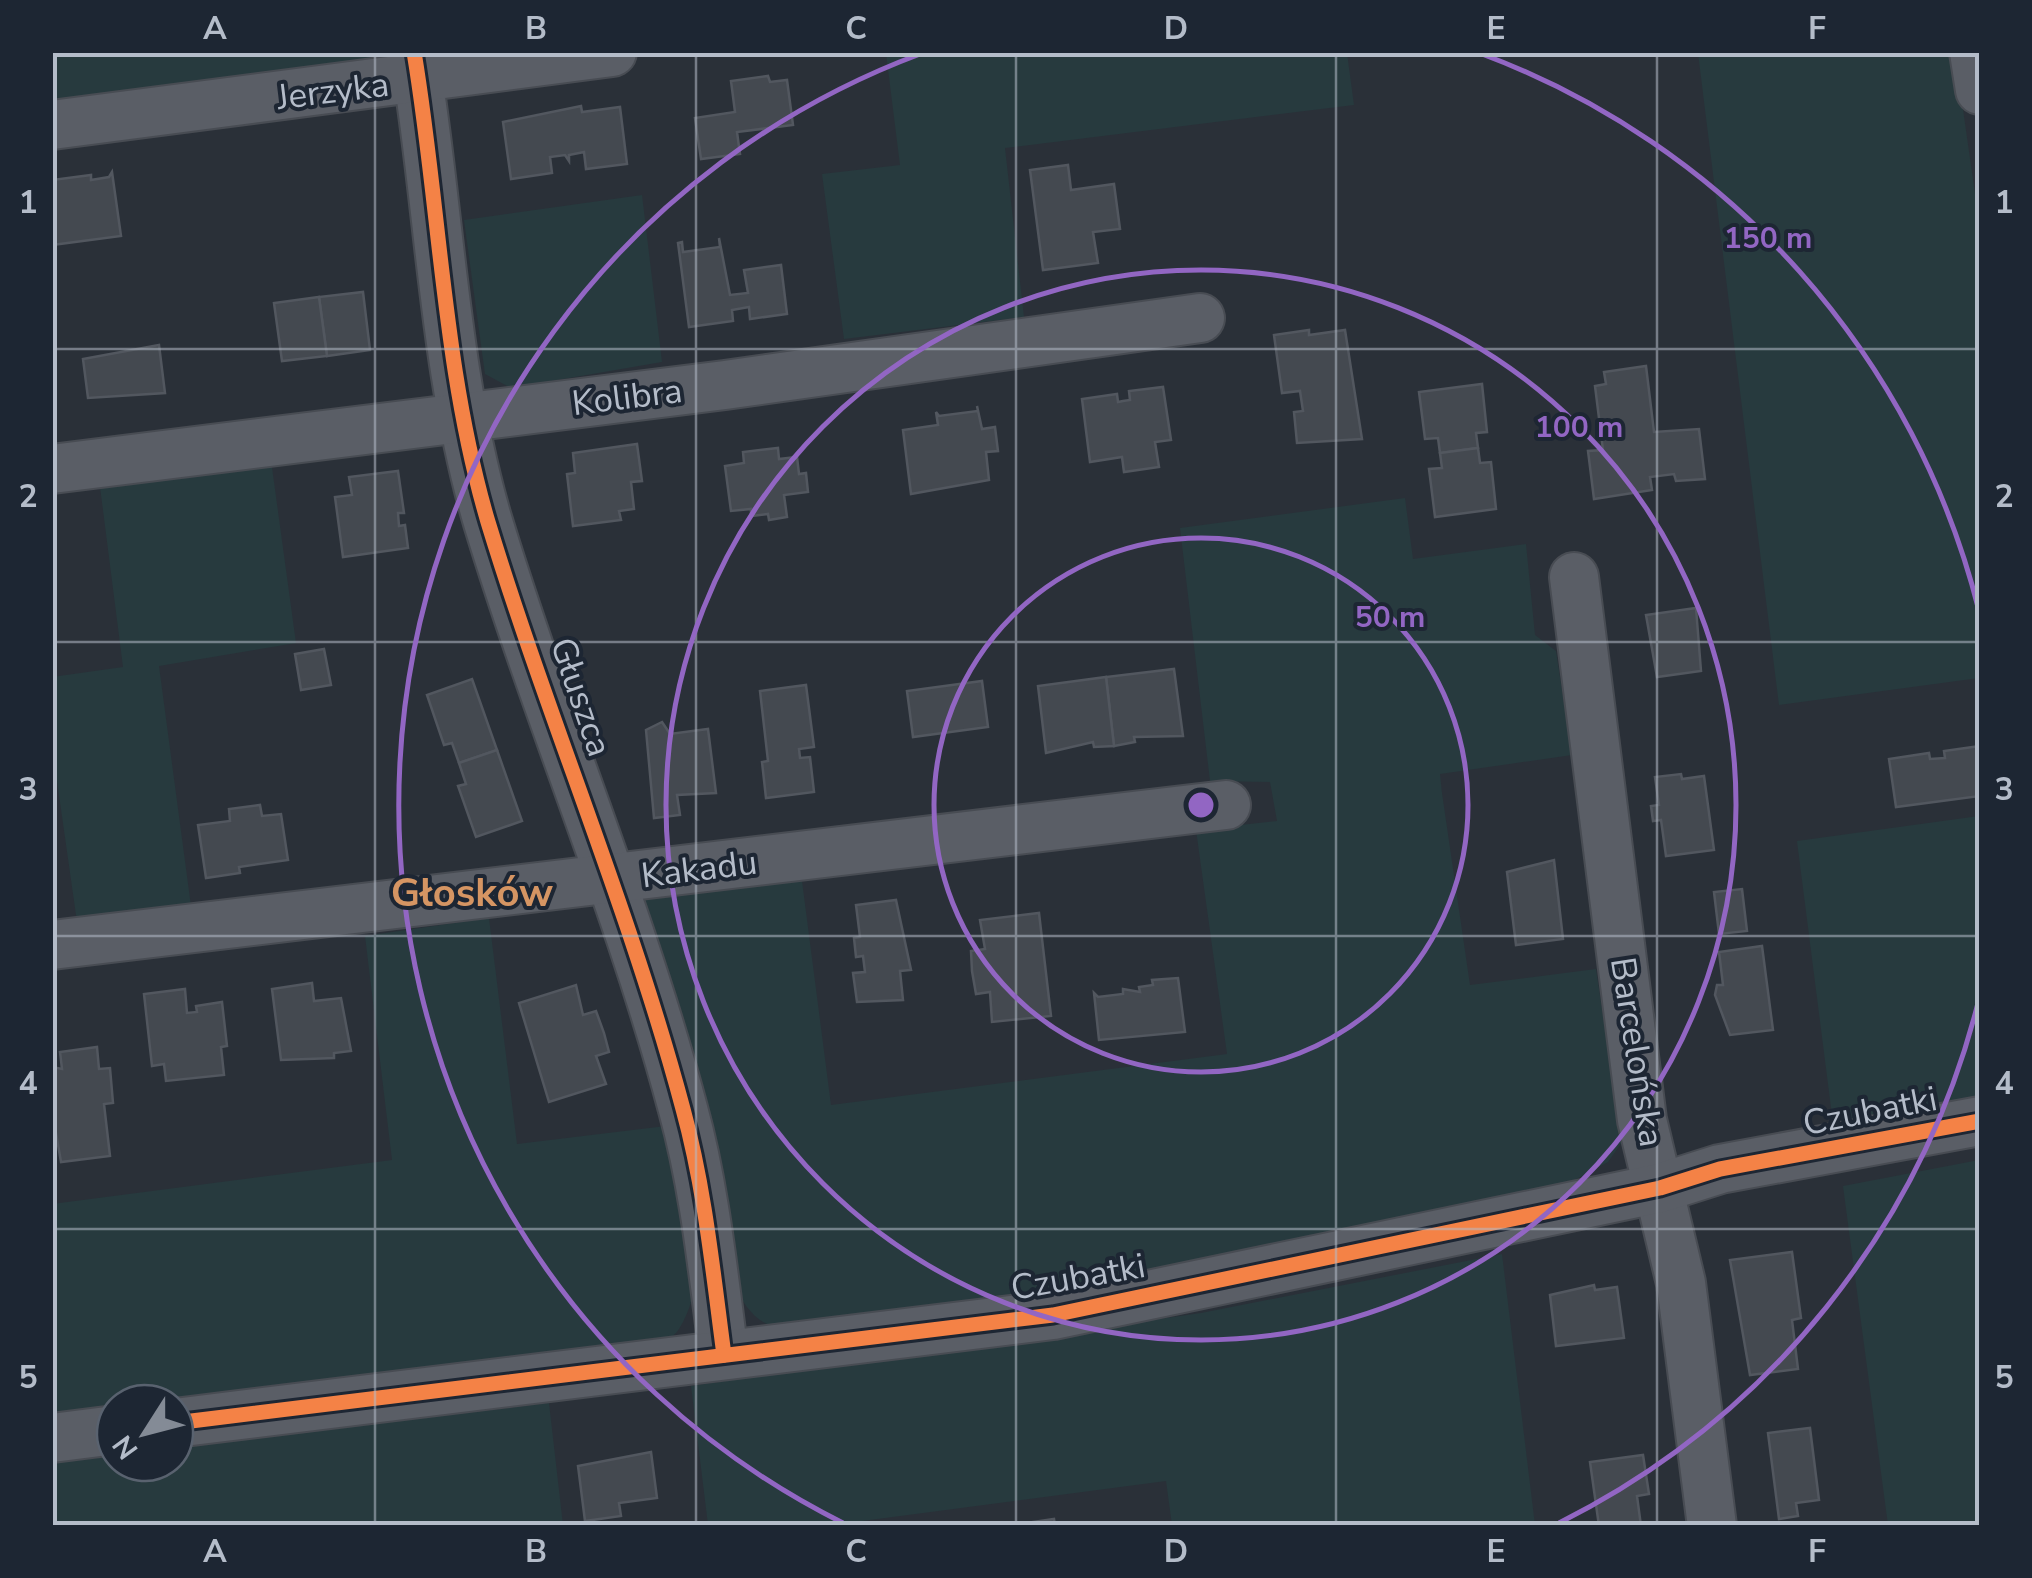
<svg xmlns="http://www.w3.org/2000/svg" width="2032" height="1578" viewBox="0 0 2032 1578" font-family="'Nunito Sans',sans-serif">
	<style>
		.green { fill: #273a3e }
		.building { fill: #444950; stroke: #52575f; stroke-width: 2.5 }
		.lines { fill: none; stroke-linecap: round; stroke-linejoin: round }
		.minor-casing { stroke: #484c53; stroke-width: 52 }
		.minor { stroke: #5a5e66; stroke-width: 48 }
		.cycleway-casing { stroke: #1d2633; stroke-width: 21 }
		.cycleway { stroke: #f48246; stroke-width: 15 }
		.grid { fill: none; stroke: #b4bcc9; stroke-width: 2.5; stroke-opacity: 0.55 }
		.ring { fill: none; stroke: #9266c3; stroke-width: 5 }
		.labels { text-anchor: middle; dominant-baseline: central; stroke-width: 8; stroke-linejoin: round; paint-order: stroke }
		.street-label { font-size: 35px; fill: #b4bcc9; stroke: #1d2633 }
		.quarter-label { font-size: 40px; font-weight: bold; fill: #d59563; stroke: #1d2633 }
		.centre { fill: #9266c3; stroke: #1d2633; stroke-width: 5 }
		.ring-label { font-size: 30px; text-anchor: middle; font-weight: bold; fill: #9266c3; stroke: #1d2633; stroke-width: 8; stroke-linejoin: round; paint-order: stroke }
		.neatline { fill: none; stroke: #b4bcc9; stroke-width: 4 }
		.grid-label { font-size: 32px; text-anchor: middle; font-weight: bold; fill: #b4bcc9 }
	</style>
	<rect width="100%" height="100%" fill="#2a3038"/>
	<g class="green">
		<polygon points="375,52 377,68 53,110 52,53"/>
		<polygon points="886,53 1347,53 1354,105 1005,148 1024,317 844,339 822,174 900,165"/>
		<polygon points="1698,53 1955,53 1980,229 1979,678 1779,705"/>
		<polygon points="642,195 662,362 511,388 485,374 464,220"/>
		<polygon points="271,460 296,643 159,666 191,906 77,922 53,753 52,677 123,667 99,479"/>
		<path d="M1405,498L1413,559L1526,544L1535,635L1556,651L1572,755L1440,774L1442,793L1470,985L1596,969L1622,1142L1608,1162L1567,1184L1146,1275L800,1332C760,1328 748,1315 732,1280L635,915L650,888L802,881L831,1105L1227,1054L1196,830L1277,821L1270,782L1210,781L1180,528Z"/>
		<polygon points="1979,816 1979,1096 1833,1123 1797,841"/>
		<path d="M489,918L517,1144L666,1126C681,1187 717,1269 679,1329C674,1338 657,1345 648,1350L175,1403H115V1413L53,1421L52,1204L392,1160L365,936Z"/>
		<polygon points="1979,1160 1979,1525 1888,1525 1843,1186"/>
		<polygon points="1502,1254 1535,1525 1172,1525 1166,1481 832,1525 708,1525 691,1386 1201,1313"/>
		<polygon points="549,1403 563,1525 53,1525 53,1463 115,1456 115,1463 175,1463 175,1448"/>
	</g>
	<g class="building">
		<polygon points="768,76 770,82 787,80 793,125 737,132 740,154 701,159 695,118 735,112 731,81"/>
		<polygon points="581,106 582,112 620,107 627,164 586,169 584,152 569,155 569,161 565,155 550,157 552,173 511,179 503,122"/>
		<polygon points="1068,165 1071,190 1114,184 1120,229 1093,232 1098,263 1043,270 1030,170"/>
		<polygon points="112,172 121,236 52,245 52,180 91,175 91,180 109,177"/>
		<polygon points="719,238 730,295 748,293 744,270 781,265 787,314 750,319 749,307 732,310 733,321 689,327 678,243 682,242 683,252 720,247"/>
		<polygon points="363,292 370,350 327,356 319,297"/>
		<polygon points="319,297 327,356 282,361 274,303"/>
		<polygon points="1309,330 1309,335 1345,330 1362,439 1297,443 1294,412 1303,411 1300,391 1282,393 1274,335"/>
		<polygon points="159,345 165,393 88,398 83,359"/>
		<polygon points="1646,366 1654,432 1699,429 1705,479 1676,481 1674,474 1650,477 1652,490 1594,499 1588,451 1603,450 1595,386 1606,384 1604,372"/>
		<polygon points="1482,384 1487,432 1476,433 1478,448 1440,453 1438,438 1425,439 1419,392"/>
		<polygon points="1163,387 1171,440 1155,442 1159,467 1124,472 1122,457 1090,462 1082,399 1117,394 1118,402 1123,401 1130,400 1129,391"/>
		<polygon points="977,406 982,429 995,427 998,451 986,452 989,480 911,494 903,430 938,425 936,412 939,416 978,411"/>
		<polygon points="637,444 642,481 631,482 634,509 619,511 621,520 573,526 567,474 575,473 573,453"/>
		<polygon points="778,448 779,459 797,457 799,474 806,473 808,492 784,495 787,517 769,520 768,514 751,516 751,509 731,511 725,466 744,463 743,452"/>
		<polygon points="1478,448 1480,463 1491,462 1496,509 1435,517 1429,469 1442,468 1440,453"/>
		<polygon points="398,471 404,513 398,513 399,526 405,525 408,548 343,557 335,497 352,495 349,477"/>
		<polygon points="1696,608 1701,671 1657,677 1646,615"/>
		<polygon points="324,649 331,685 301,690 295,654"/>
		<polygon points="1174,669 1183,736 1134,737 1135,742 1114,746 1106,677"/>
		<polygon points="1106,677 1114,746 1094,747 1093,742 1046,753 1038,686"/>
		<polygon points="472,679 497,750 459,763 452,743 444,745 427,695"/>
		<polygon points="982,681 988,727 913,737 907,691"/>
		<polygon points="806,685 814,747 799,749 800,758 810,757 814,792 766,798 762,762 768,761 760,691"/>
		<polygon points="662,722 670,734 708,729 716,793 677,795 680,815 654,818 646,730"/>
		<polygon points="1980,746 1980,796 1896,807 1889,759 1929,753 1930,759 1945,758 1944,751"/>
		<polygon points="497,750 522,821 476,837 458,786 466,784 459,763"/>
		<polygon points="1681,774 1682,779 1704,776 1714,850 1666,856 1661,820 1653,821 1651,806 1659,805 1655,777"/>
		<polygon points="260,805 262,816 281,814 288,860 239,867 240,873 206,878 198,825 230,821 229,809"/>
		<polygon points="1554,860 1563,939 1516,945 1507,872"/>
		<polygon points="1742,889 1747,931 1719,934 1714,892"/>
		<polygon points="896,900 911,970 900,971 903,1000 857,1002 853,973 865,972 863,956 856,957 854,938 860,937 856,905"/>
		<polygon points="1039,913 1051,1016 992,1022 990,992 976,994 972,971 971,951 985,949 980,920"/>
		<polygon points="1762,946 1773,1030 1730,1035 1715,995 1717,985 1723,985 1719,952"/>
		<polygon points="1178,978 1185,1032 1099,1040 1094,993 1098,997 1123,994 1123,989 1140,992 1139,987 1153,985 1152,980"/>
		<polygon points="312,983 314,1001 341,998 351,1051 334,1053 334,1058 281,1060 272,989"/>
		<polygon points="576,985 583,1015 596,1011 604,1033 609,1052 596,1056 606,1084 549,1102 519,1003"/>
		<polygon points="185,989 187,1013 197,1012 196,1006 222,1002 227,1046 221,1047 224,1075 166,1081 164,1064 152,1066 144,994"/>
		<polygon points="97,1047 99,1069 110,1068 113,1103 104,1104 110,1156 61,1162 52,1110 52,1067 62,1069 60,1052"/>
		<polygon points="1792,1252 1801,1318 1792,1320 1798,1369 1750,1375 1730,1260"/>
		<polygon points="1594,1285 1595,1290 1617,1287 1624,1338 1556,1346 1550,1295"/>
		<polygon points="1810,1428 1819,1500 1796,1503 1798,1516 1779,1519 1768,1433"/>
		<polygon points="651,1452 657,1498 619,1503 621,1516 585,1521 578,1466"/>
		<polygon points="1643,1455 1649,1494 1637,1496 1641,1526 1599,1526 1590,1462"/>
		<polygon points="1054,1519 1055,1526 1005,1526"/>
	</g>
	<g class="lines">
		<g class="minor-casing">
			<g id="minor">
				<path d="M414,52C440,208 443,370 488,522C548,719 630,910 683,1109C705,1189 713,1273 724,1355"/>
				<polyline points="1974,52 1980,90"/>
				<polyline points="52,125 612,52"/>
				<polyline points="52,469 725,385 1200,318"/>
				<polyline points="1574,577 1642,1120 1681,1283 1712,1526"/>
				<polyline points="52,945 1226,805"/>
				<polyline points="175,1423 1053,1315 1660,1188 1720,1169 1980,1121"/>
				<polyline points="52,1438 115,1430"/>
			</g>
		</g>
		<use href="#minor" class="minor"/>
		<g class="cycleway-casing">
			<g id="cycleway">
				<path d="M414,52C440,208 443,370 488,522C548,719 630,910 683,1109C705,1189 713,1273 724,1355"/>
				<polyline points="175,1423 1053,1315 1660,1188 1720,1169 1980,1121"/>
			</g>
		</g>
		<use href="#cycleway" class="cycleway"/>
	</g>
	<path class="grid" d="M375,52V1526M696,52V1526M1016,52V1526M1336,52V1526M1657,52V1526M52,349H1980M52,642H1980M52,936H1980M52,1229H1980"/>
	<g class="ring">
		<circle cx="1201" cy="805" r="267"/>
		<circle cx="1201" cy="805" r="535"/>
		<path d="M1979 999A802 802 0 0 1 1559 1523M843 1523A802 802 0 0 1 920 54M1482 54A802 802 0 0 1 1979 611"/>
	</g>
	<g class="labels">
		<g class="street-label">
			<text transform="translate(333 91) rotate(-7)">Jerzyka</text>
			<text transform="translate(627 397) rotate(-7)">Kolibra</text>
			<text transform="translate(581 697) rotate(71)">Głuszca</text>
			<text transform="translate(699 869) rotate(-7)">Kakadu</text>
			<text transform="translate(1637 1052) rotate(81)">Barcelońska</text>
			<text transform="translate(1870 1111) rotate(-11)">Czubatki</text>
			<text transform="translate(1078 1277) rotate(-10)">Czubatki</text>
		</g>
		<g class="quarter-label">
			<text x="472" y="893">Głosków</text>
		</g>
	</g>
	<circle cx="1201" cy="805" r="15" class="centre"/>
	<g class="ring-label">
		<text x="1768" y="248">150 m</text>
		<text x="1579" y="437">100 m</text>
		<text x="1390" y="627">50 m</text>
	</g>
	<rect width="2032" height="1578" fill="none" stroke="#1d2633" stroke-width="110"/>
	<g transform="translate(145 1433) rotate(234)"><circle r="48" fill="#1d2633" stroke="#59626f" stroke-width="2.5"/>
	<path d="M0-8L18 38L0 25L-18 38Z" fill="#848b96"/>
	<text y="-15" font-size="28" font-weight="bold" text-anchor="middle" fill="#b4bcc9">N</text>
	</g>
	<rect x="55" y="55" width="1922" height="1468" class="neatline"/>
	<g class="grid-label">
		<text x="215" y="39">A</text>
		<text x="536" y="39">B</text>
		<text x="856" y="39">C</text>
		<text x="1176" y="39">D</text>
		<text x="1496" y="39">E</text>
		<text x="1817" y="39">F</text>
		<text x="28" y="213">1</text>
		<text x="2004" y="213">1</text>
		<text x="28" y="507">2</text>
		<text x="2004" y="507">2</text>
		<text x="28" y="800">3</text>
		<text x="2004" y="800">3</text>
		<text x="28" y="1094">4</text>
		<text x="2004" y="1094">4</text>
		<text x="28" y="1388">5</text>
		<text x="2004" y="1388">5</text>
		<text x="215" y="1562">A</text>
		<text x="536" y="1562">B</text>
		<text x="856" y="1562">C</text>
		<text x="1176" y="1562">D</text>
		<text x="1496" y="1562">E</text>
		<text x="1817" y="1562">F</text>
	</g>
</svg>
